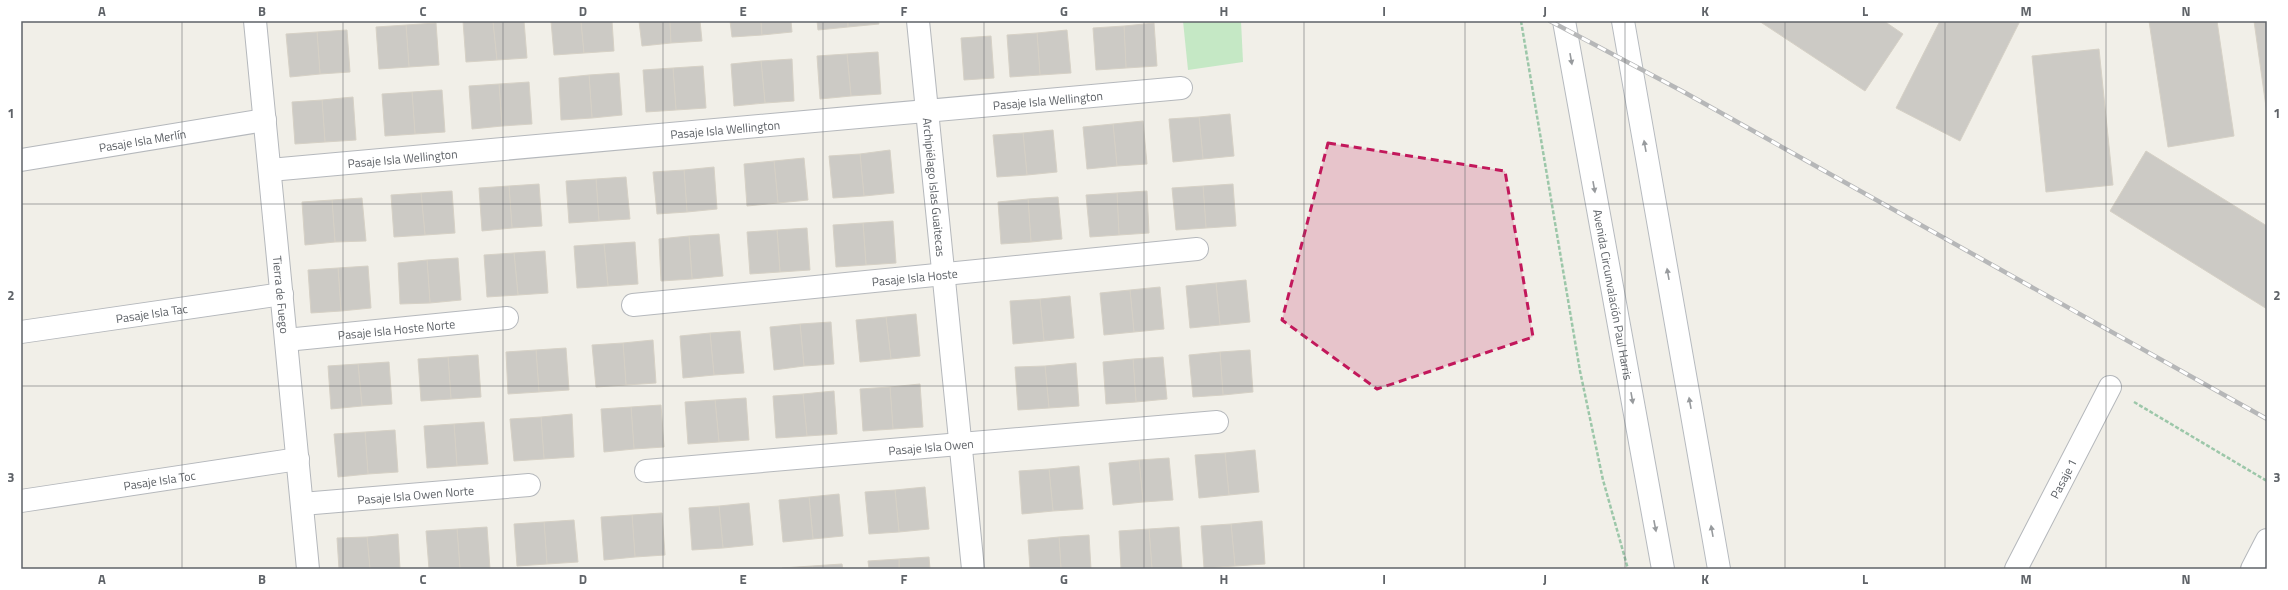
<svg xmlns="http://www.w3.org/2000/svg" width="2288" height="590" viewBox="0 0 2288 590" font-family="'Titillium Web',sans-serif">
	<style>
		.green { fill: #c5e8c5 }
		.building { fill: #cccac5; stroke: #d6d1c6 }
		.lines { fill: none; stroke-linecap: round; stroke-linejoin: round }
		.street-casing { stroke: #b5b8bc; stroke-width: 24 }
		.secondary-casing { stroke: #b6babf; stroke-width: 24 }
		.path { stroke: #9cc7a9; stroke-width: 2.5; stroke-dasharray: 4 2; stroke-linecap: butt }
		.street { stroke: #fff; stroke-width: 22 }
		.secondary { stroke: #fff; stroke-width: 22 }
		.rail-casing { stroke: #b6b7b8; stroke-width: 4.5 }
		.rail { stroke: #fff; stroke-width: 3; stroke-dasharray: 9; stroke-linecap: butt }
		.oneway { fill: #979a9d }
		.marked { fill: #c2185b; fill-opacity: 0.2; stroke: #c2185b; stroke-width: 3; stroke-dasharray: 8 5; stroke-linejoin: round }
		.grid { fill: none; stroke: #5f6368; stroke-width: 1; stroke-opacity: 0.55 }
		.labels { text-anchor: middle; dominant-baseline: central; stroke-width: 3.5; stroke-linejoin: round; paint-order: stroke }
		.street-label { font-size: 12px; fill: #5f6368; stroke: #fff }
		.neatline { fill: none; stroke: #5f6368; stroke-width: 1.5 }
		.grid-label { font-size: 13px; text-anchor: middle; font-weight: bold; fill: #5f6368 }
	</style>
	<rect width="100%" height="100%" fill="#f1efe8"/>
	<polygon class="green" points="1183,21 1241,21 1243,62 1188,70"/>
	<g class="building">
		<polygon points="463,21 493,21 497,60 466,62"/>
		<polygon points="493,21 524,21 527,58 497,60"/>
		<polygon points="551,21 581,21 584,53 554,55"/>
		<polygon points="581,21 612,21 614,51 584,53"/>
		<polygon points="639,21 670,21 671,43 642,46"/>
		<polygon points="670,21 700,21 702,41 671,43"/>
		<polygon points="730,21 761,21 762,35 732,37"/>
		<polygon points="761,21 791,21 792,32 762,35"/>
		<polygon points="817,21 848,21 848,27 818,30"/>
		<polygon points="848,21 878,21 879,24 848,27"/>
		<polygon points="1759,21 1884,21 1903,34 1865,91"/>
		<polygon points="1940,21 2020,21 1960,141 1896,108"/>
		<polygon points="2149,21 2217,21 2234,136 2168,147"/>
		<polygon points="2254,21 2267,21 2267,114"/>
		<polygon points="436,23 439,65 409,67 406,25"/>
		<polygon points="1154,23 1157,66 1126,68 1124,26"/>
		<polygon points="406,25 409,67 379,69 376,27"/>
		<polygon points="1124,26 1126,68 1096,70 1093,28"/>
		<polygon points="347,30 350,72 320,74 317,32"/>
		<polygon points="1067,30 1071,73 1040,75 1037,33"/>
		<polygon points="317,32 320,74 290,77 286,34"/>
		<polygon points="1037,33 1040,75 1010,77 1007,35"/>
		<polygon points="991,36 994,78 964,80 961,38"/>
		<polygon points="2099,49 2113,185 2046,192 2032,56"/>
		<polygon points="878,52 881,94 851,96 847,54"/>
		<polygon points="847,54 851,96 820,99 817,56"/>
		<polygon points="792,59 794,101 765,103 761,61"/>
		<polygon points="761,61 765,103 734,106 731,64"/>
		<polygon points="703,66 706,108 676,110 673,68"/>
		<polygon points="673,68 676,110 646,112 643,70"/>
		<polygon points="619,73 622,115 592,118 589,75"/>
		<polygon points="589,75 592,118 561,120 559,78"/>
		<polygon points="529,82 532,124 502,126 499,84"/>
		<polygon points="499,84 502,126 472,129 469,86"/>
		<polygon points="442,90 445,132 415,134 412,92"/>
		<polygon points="412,92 415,134 385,136 382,94"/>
		<polygon points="353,97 356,140 325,142 322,100"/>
		<polygon points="322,100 325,142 295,144 292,102"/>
		<polygon points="1230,114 1234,156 1203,159 1199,117"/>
		<polygon points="1199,117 1203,159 1173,162 1169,119"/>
		<polygon points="1143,121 1147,164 1117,166 1113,124"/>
		<polygon points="1113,124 1117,166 1087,169 1083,127"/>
		<polygon points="1053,130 1057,172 1027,175 1023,133"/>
		<polygon points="1023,133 1027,175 997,177 993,135"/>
		<polygon points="890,150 894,193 864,196 860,154"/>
		<polygon points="2146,151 2267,226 2267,309 2110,211"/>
		<polygon points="860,154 864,196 833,198 829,156"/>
		<polygon points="804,158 808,200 778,203 774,161"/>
		<polygon points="774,161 778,203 747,206 744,164"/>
		<polygon points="714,167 717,209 687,212 684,170"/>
		<polygon points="684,170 687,212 657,214 653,172"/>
		<polygon points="626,177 630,219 599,221 596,179"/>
		<polygon points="596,179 599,221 569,223 566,181"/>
		<polygon points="539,184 542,226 512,228 509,186"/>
		<polygon points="1233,184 1236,226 1206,228 1203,186"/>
		<polygon points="509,186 512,228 482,231 479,188"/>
		<polygon points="1203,186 1206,228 1176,230 1172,188"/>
		<polygon points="452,191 455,233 425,235 421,193"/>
		<polygon points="1147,191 1149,233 1119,235 1117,193"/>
		<polygon points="421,193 425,235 394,237 391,195"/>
		<polygon points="1117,193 1119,235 1090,237 1086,195"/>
		<polygon points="1058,197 1062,239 1031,242 1028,199"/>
		<polygon points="362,198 366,241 335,242 332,200"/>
		<polygon points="1028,199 1031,242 1001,244 998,202"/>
		<polygon points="332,200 335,242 305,245 302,202"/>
		<polygon points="893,221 896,263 866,265 863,223"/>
		<polygon points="863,223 866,265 836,267 833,225"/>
		<polygon points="807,228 810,270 780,272 777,230"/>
		<polygon points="777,230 780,272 750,274 747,232"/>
		<polygon points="719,234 723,276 692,279 689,236"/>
		<polygon points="689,236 692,279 661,281 659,239"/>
		<polygon points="635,242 638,284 608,286 604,244"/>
		<polygon points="604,244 608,286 577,288 574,246"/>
		<polygon points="545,251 548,293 518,295 514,253"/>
		<polygon points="514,253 518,295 487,297 484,255"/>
		<polygon points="458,258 461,300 430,303 427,260"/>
		<polygon points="427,260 430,303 400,304 398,263"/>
		<polygon points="368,266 371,308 341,311 338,268"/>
		<polygon points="338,268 341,311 311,313 308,270"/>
		<polygon points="1246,280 1250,322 1220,325 1216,283"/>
		<polygon points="1216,283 1220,325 1190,328 1186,286"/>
		<polygon points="1160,287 1164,329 1134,332 1130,290"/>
		<polygon points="1130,290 1134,332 1104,335 1100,293"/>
		<polygon points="1070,296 1074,338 1044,341 1040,299"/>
		<polygon points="1040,299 1044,341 1013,344 1010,301"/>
		<polygon points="916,314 920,356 891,359 886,317"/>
		<polygon points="886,317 891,359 860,362 856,320"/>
		<polygon points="831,322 834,364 804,366 800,324"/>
		<polygon points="800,324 804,366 774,370 770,327"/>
		<polygon points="740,331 744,373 714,375 710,333"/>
		<polygon points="710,333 714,375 683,378 680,336"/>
		<polygon points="653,340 656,383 626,385 623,343"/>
		<polygon points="623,343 626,385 596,387 592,345"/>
		<polygon points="566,348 569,390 539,392 536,350"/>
		<polygon points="536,350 539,392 508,394 506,352"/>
		<polygon points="1250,350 1253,392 1223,395 1220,352"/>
		<polygon points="1220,352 1223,395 1193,397 1189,355"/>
		<polygon points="478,355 481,397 451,399 448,357"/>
		<polygon points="448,357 451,399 421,401 418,359"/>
		<polygon points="1163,357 1167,399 1136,402 1133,359"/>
		<polygon points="1133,359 1136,402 1106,404 1103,362"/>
		<polygon points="389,362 392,404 362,406 358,364"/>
		<polygon points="1076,363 1079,406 1049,408 1045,366"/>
		<polygon points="358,364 362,406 331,409 328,366"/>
		<polygon points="1045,366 1049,408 1018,410 1015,367"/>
		<polygon points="920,384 923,427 893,429 890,387"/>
		<polygon points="890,387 893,429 863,431 860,389"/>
		<polygon points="834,391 837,434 807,436 803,394"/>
		<polygon points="803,394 807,436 776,438 773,396"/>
		<polygon points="746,398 749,440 719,442 715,400"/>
		<polygon points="715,400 719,442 688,444 685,402"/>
		<polygon points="661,405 664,447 634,449 631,407"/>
		<polygon points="631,407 634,449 604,452 601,409"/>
		<polygon points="572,414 574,457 544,459 541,417"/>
		<polygon points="541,417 544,459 514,461 510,419"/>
		<polygon points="484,422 488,464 457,466 454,424"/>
		<polygon points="454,424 457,466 427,468 424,426"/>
		<polygon points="395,430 398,472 368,474 365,432"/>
		<polygon points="365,432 368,474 338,477 334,434"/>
		<polygon points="1255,450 1259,492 1229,495 1225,453"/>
		<polygon points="1225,453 1229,495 1199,498 1195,455"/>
		<polygon points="1169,458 1173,500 1143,502 1139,460"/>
		<polygon points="1139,460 1143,502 1113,505 1109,463"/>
		<polygon points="1079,466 1083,509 1053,511 1049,469"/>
		<polygon points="1049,469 1053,511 1022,514 1019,471"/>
		<polygon points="925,487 929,529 899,532 895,490"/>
		<polygon points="895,490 899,532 869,534 865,492"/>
		<polygon points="839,494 843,536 813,539 809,497"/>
		<polygon points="809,497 813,539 783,542 779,500"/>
		<polygon points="749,503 753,545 723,548 719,506"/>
		<polygon points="719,506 723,548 692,550 689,508"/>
		<polygon points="662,513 665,555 635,557 632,515"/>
		<polygon points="632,515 635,557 604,560 601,517"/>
		<polygon points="574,520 578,562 547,564 544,522"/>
		<polygon points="1262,521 1265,564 1235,566 1231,524"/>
		<polygon points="544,522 547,564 517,566 514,524"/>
		<polygon points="1231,524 1235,566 1204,568 1201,526"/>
		<polygon points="487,527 490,569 460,569 457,529"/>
		<polygon points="1179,527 1182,569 1152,569 1149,529"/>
		<polygon points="457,529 460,569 429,569 426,531"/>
		<polygon points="1149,529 1152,569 1121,569 1119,531"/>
		<polygon points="398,534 400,569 370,569 367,537"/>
		<polygon points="1089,535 1091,569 1061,569 1059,537"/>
		<polygon points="367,537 370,569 339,569 337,538"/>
		<polygon points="1059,537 1061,569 1030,569 1028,540"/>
		<polygon points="929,557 930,569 899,569 899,559"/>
		<polygon points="899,559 899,569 869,569 868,561"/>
		<polygon points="842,564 843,569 813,569 812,566"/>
		<polygon points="812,566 813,569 782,569 782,568"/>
	</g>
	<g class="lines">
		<g class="street-casing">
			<g id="street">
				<path id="s1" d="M255,21L308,569"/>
				<path id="s2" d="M918,21L973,569"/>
				<path id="s3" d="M21,160L265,120"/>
				<path id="s4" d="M270,170L1181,88"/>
				<path id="s5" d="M633,305L1197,249"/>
				<path id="s6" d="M21,332L282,294"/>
				<path id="s7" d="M286,340L507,318"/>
				<path id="s8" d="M646,471L1217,422"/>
				<path id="s9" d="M21,501L298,459"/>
				<path id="s10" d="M302,504L529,485"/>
				<path id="s11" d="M2016,569L2110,387"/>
				<polyline points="2252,569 2267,540"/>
			</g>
		</g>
		<g class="secondary-casing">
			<g id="secondary">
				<path id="s12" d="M1564,21L1663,569"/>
				<polyline points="1623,21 1719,569"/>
			</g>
		</g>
		<g class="path">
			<polyline points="1521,21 1580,371 1603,480 1628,569"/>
			<polyline points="2134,402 2267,481"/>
		</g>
		<use href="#street" class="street"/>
		<use href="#secondary" class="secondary"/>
		<g class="rail-casing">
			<polyline id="rail" points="1550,21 1682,91 2267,419"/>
		</g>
		<use href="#rail" class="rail"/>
	</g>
	<defs><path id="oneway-solid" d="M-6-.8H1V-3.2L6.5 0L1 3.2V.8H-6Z"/></defs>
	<g class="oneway">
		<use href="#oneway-solid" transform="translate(1571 59) rotate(80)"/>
		<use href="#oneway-solid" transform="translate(1645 146) rotate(-100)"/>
		<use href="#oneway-solid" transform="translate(1594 187) rotate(80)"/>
		<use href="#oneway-solid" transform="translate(1668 274) rotate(-100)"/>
		<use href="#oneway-solid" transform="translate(1632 398) rotate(80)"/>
		<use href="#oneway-solid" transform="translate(1690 403) rotate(-100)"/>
		<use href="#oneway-solid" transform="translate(1655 526) rotate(79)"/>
		<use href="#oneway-solid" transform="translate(1712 531) rotate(-100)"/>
	</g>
	<path class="marked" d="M1328,143L1505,171L1533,337L1377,389L1282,320Z"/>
	<path class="grid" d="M182,21V569M343,21V569M503,21V569M663,21V569M823,21V569M984,21V569M1144,21V569M1304,21V569M1465,21V569M1625,21V569M1785,21V569M1945,21V569M2106,21V569M21,204H2267M21,386H2267"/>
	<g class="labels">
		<g class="street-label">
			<text stroke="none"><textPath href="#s4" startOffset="781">Pasaje Isla Wellington</textPath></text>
			<text stroke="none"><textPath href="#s4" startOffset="457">Pasaje Isla Wellington</textPath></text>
			<text stroke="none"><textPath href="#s3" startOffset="123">Pasaje Isla Merlín</textPath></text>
			<text stroke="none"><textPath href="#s4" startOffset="133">Pasaje Isla Wellington</textPath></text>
			<text stroke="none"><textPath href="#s2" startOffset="167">Archipiélago Islas Guaitecas</textPath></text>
			<text stroke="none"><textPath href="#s5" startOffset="283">Pasaje Isla Hoste</textPath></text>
			<text stroke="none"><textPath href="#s1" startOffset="275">Tierra de Fuego</textPath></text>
			<text stroke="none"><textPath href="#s12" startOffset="278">Avenida Circunvalación Paul Harris</textPath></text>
			<text stroke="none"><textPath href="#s6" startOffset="132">Pasaje Isla Tac</textPath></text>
			<text stroke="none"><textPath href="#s7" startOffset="111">Pasaje Isla Hoste Norte</textPath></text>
			<text stroke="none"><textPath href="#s8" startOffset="286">Pasaje Isla Owen</textPath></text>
			<text stroke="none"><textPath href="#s11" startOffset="102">Pasaje 1</textPath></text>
			<text stroke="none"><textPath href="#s9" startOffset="140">Pasaje Isla Toc</textPath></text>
			<text stroke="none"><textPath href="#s10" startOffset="114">Pasaje Isla Owen Norte</textPath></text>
		</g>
	</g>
	<rect width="2288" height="590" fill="none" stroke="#ffffff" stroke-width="44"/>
	<rect x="22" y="22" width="2244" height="546" class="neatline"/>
	<g class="grid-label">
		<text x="102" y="16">A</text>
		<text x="262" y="16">B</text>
		<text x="423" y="16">C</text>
		<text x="583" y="16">D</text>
		<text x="743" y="16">E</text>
		<text x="904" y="16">F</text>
		<text x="1064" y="16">G</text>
		<text x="1224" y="16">H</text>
		<text x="1384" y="16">I</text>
		<text x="1545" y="16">J</text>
		<text x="1705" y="16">K</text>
		<text x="1865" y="16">L</text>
		<text x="2026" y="16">M</text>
		<text x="2186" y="16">N</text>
		<text x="11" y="118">1</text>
		<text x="2277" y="118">1</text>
		<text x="11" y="300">2</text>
		<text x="2277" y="300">2</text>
		<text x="11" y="482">3</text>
		<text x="2277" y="482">3</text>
		<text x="102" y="584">A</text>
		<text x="262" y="584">B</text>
		<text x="423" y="584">C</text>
		<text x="583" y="584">D</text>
		<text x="743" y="584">E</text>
		<text x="904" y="584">F</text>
		<text x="1064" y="584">G</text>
		<text x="1224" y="584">H</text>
		<text x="1384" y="584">I</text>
		<text x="1545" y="584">J</text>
		<text x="1705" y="584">K</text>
		<text x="1865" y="584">L</text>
		<text x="2026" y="584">M</text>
		<text x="2186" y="584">N</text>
	</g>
</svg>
